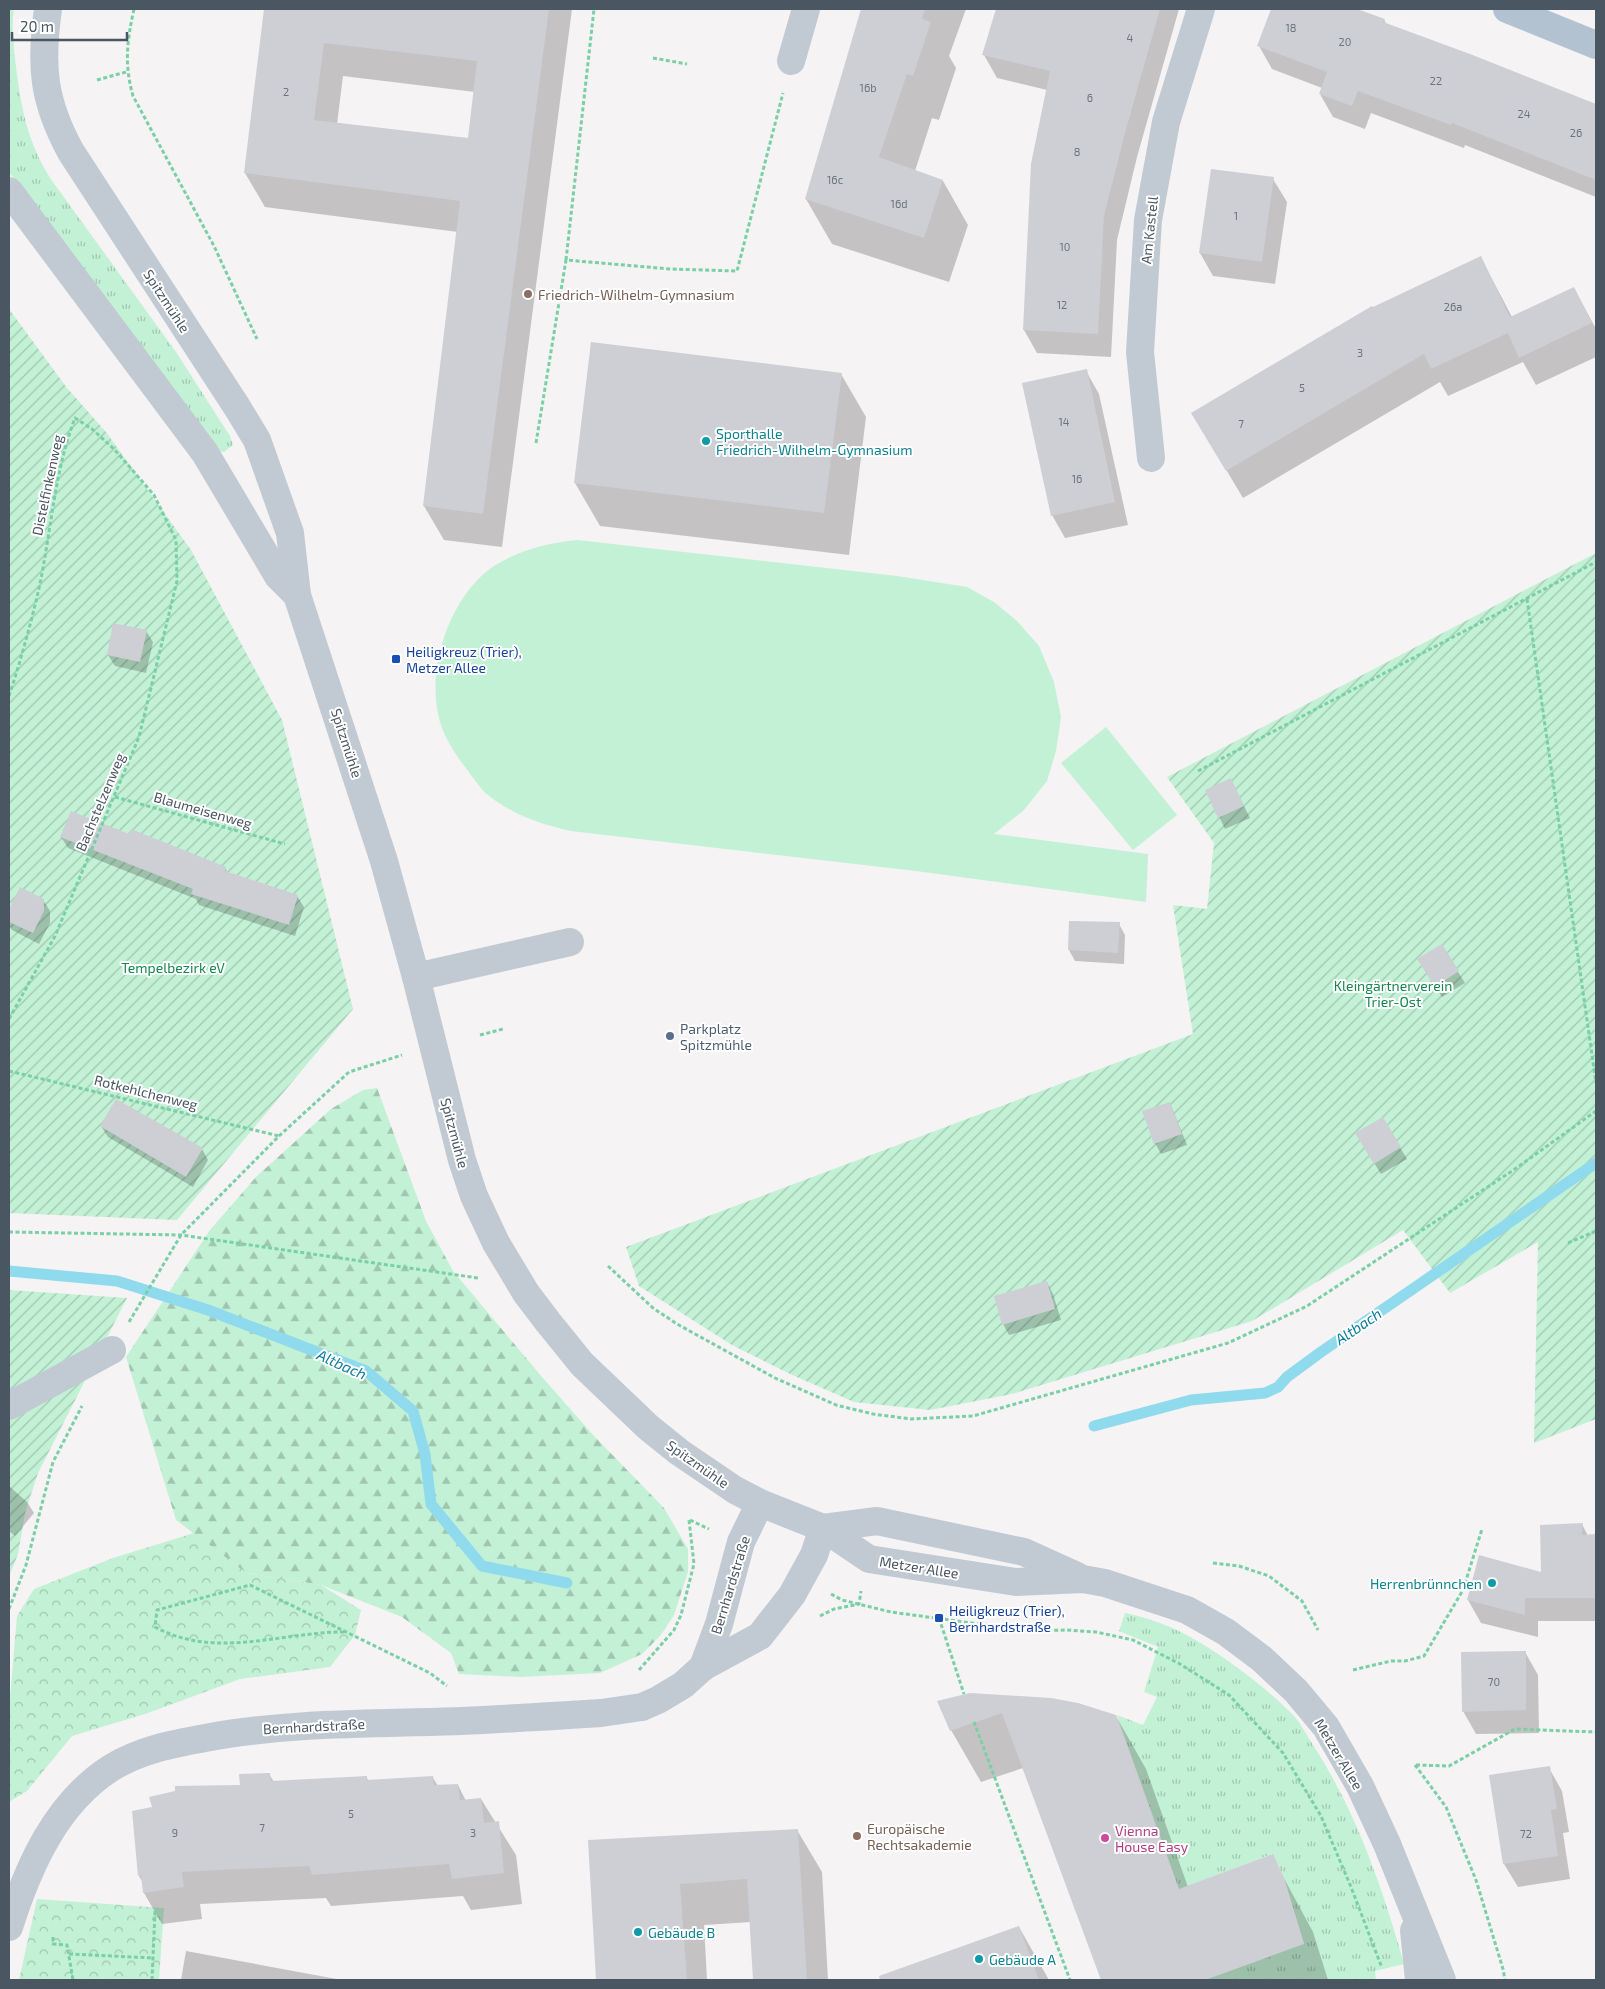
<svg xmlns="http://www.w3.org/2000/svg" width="1605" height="1989" viewBox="0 0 1605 1989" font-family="'Exo 2',sans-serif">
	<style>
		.grass { fill: url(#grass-tufts) }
		.forest { fill: url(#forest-firs) }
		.park { fill: url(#park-crowns) }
		.garden { fill: url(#garden-furrows) }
		.pitch { fill: #c3f1d5 }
		.shadow { fill: #0003; fill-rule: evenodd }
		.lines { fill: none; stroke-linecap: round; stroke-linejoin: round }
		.stream { stroke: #90daee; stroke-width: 11 }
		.building { fill: #cdcfd5; fill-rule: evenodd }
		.path { stroke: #7ad0a6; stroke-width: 3; stroke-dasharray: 4 2.5; stroke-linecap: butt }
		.minor { stroke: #c1cad2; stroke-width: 28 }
		.major { stroke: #b3c2d1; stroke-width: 28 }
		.education-dot { fill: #8d6e63; stroke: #fff; stroke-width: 2 }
		.culture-dot { fill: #0f9aa8; stroke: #fff; stroke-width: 2 }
		.transit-dot { fill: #1a4fb4; stroke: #fff; stroke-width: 2 }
		.service-dot { fill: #5c6f8a; stroke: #fff; stroke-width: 2 }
		.hotel-dot { fill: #d1479c; stroke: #fff; stroke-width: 2 }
		.labels { text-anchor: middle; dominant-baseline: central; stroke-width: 4; stroke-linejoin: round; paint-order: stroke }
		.number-label { font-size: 11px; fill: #6b747e }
		.street-label { font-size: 14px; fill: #4a5661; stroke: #fff }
		.education-label { font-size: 14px; fill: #785e54; stroke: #fff; text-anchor: start }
		.culture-label { font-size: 14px; fill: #0d838f; stroke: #fff; text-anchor: start }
		.transit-label { font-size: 14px; fill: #164399; stroke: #fff; text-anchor: start }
		.park-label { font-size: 14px; fill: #17864f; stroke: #fff }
		.service-label { font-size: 14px; fill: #4e5e75; stroke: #fff; text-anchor: start }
		.hotel-label { font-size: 14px; fill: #b23c85; stroke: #fff; text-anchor: start }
		.water-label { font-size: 15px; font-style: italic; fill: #0c7c9b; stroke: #fff }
	</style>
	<defs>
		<pattern id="grass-tufts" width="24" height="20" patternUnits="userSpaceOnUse" patternTransform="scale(1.25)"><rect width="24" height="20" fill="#c3f1d5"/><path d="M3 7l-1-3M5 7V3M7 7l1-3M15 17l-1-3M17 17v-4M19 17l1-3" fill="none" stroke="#a0c6b0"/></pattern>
		<pattern id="forest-firs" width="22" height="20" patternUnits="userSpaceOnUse" patternTransform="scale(1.25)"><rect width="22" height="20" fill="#c3f1d5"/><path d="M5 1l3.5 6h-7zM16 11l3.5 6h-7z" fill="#a0c6b0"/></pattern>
		<pattern id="park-crowns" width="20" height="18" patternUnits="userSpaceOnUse" patternTransform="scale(1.25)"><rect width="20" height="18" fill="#c3f1d5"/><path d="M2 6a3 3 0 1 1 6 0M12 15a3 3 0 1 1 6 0" fill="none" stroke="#a0c6b0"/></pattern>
		<pattern id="garden-furrows" width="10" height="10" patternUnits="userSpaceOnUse" patternTransform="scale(1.25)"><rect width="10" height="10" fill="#c3f1d5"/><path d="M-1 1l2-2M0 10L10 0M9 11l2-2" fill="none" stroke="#a0c6b0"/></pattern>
	</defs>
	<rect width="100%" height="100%" fill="#f5f3f3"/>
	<g class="grass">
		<path d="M9,9H14C11,29 14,47 16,67C22,112 27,139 50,178L176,352L230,436L233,445L224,452L216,451L9,172Z"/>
		<path d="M1125,1613C1166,1622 1190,1635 1224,1658C1249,1676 1273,1694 1294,1716C1302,1725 1308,1738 1315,1748C1357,1814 1383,1889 1404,1964L1375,1971L1376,1980H1188L1186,1975L1221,1974L1304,1943L1284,1878L1272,1854L1188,1886L1162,1904L1173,1873L1117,1715L1143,1725L1157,1697L1144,1692L1158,1647L1119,1631Z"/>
	</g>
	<polygon class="forest" points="377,1088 426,1221 453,1271 542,1377 594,1436 664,1508 688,1549 688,1572 674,1615 660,1636 642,1654 600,1673 521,1677 459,1674 451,1653 402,1617 321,1585 246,1573 176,1520 126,1357 210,1230 256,1177 331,1109 363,1090"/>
	<g class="park">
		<polygon points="194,1533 246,1573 321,1585 361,1610 355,1635 330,1667 240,1679 148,1713 72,1736 27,1791 9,1802 9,1710 17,1616 34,1589 113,1558"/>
		<polygon points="37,1899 164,1908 159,1980 19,1980"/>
	</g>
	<g class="garden">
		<polygon points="9,309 67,388 106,432 191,550 282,720 353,1009 177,1220 9,1213"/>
		<polygon points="1596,553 1596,1419 1534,1443 1538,1242 1450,1293 1403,1230 1252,1321 1012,1394 930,1410 854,1402 790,1374 732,1345 639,1286 626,1247 1193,1034 1173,905 1207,909 1214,843 1167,777"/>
		<polygon points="9,1290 127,1298 38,1473 25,1513 18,1554 9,1577"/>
	</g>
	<g class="pitch">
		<path d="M577,540L897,576L967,587L994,602L1017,621L1039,646L1054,682L1061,717L1056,751L1047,781L1024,810L994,834L1148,854L1146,902L916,871L571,831C540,824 513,815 488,795C481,790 476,781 471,775C459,759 446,742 440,722C425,671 449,596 494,566C519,550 548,543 577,540Z"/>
		<polygon points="1106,727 1177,815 1133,850 1061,763"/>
	</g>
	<g class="shadow">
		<path d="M266,9H572L502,547L444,540L424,506L458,232L265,207L245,173ZM343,76L475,92L470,139L337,124Z"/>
		<polygon points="863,9 966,9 949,56 956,68 939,120 932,118 915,171 943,181 968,225 949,282 832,244 806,199"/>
		<polygon points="997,9 1055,9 1073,13 1074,9 1179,9 1137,157 1117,240 1111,357 1037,353 1024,330 1032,164 1047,90 997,78 984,55"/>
		<polygon points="1272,9 1354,9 1384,20 1387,25 1470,55 1596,105 1596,197 1465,145 1464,148 1371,113 1365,129 1333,117 1320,94 1322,88 1272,69 1259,46"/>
		<polygon points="1273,179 1287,202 1275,284 1213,276 1200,253"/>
		<polygon points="1481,258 1512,317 1574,288 1596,329 1596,357 1536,385 1523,362 1448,396 1440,382 1243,498 1209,441"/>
		<polygon points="1086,371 1099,394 1128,525 1065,538 1052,515"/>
		<polygon points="841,374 866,417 849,555 600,526 575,483"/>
		<polygon points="146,631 153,642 146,673 115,666 108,655"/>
		<polygon points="1231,780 1250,818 1225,829 1207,791"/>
		<polygon points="130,836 225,868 228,874 297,896 304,907 295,936 199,905 196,899 68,848 61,837"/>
		<polygon points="20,889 43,900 50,911 50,923 39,944 12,930 9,925 9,912"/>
		<polygon points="1070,922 1119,924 1125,935 1124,964 1075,961 1069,950"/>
		<polygon points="1441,945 1465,983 1442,997 1425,971"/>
		<polygon points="1170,1103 1187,1145 1161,1154 1155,1143"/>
		<polygon points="1382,1118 1407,1159 1381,1174 1363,1145"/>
		<polygon points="101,1126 202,1149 208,1160 193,1187 108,1137"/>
		<polygon points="1047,1282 1053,1294 1061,1320 1009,1335 1003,1324"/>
		<polygon points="9,1486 27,1502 34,1513 15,1536 9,1531"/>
		<polygon points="1582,1524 1588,1536 1596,1536 1596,1621 1538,1621 1538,1637 1481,1623 1468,1600 1542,1573"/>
		<polygon points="1525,1652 1538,1675 1539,1733 1476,1734 1463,1711"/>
		<polygon points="939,1702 1116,1716 1146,1769 1188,1887 1272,1856 1313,1932 1328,1980 1103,1980 1023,1768 981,1782 951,1730"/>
		<polygon points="1549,1768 1562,1791 1569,1832 1563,1833 1570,1879 1518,1887 1504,1864"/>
		<polygon points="269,1774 274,1782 366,1777 369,1781 433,1778 438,1786 458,1785 466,1801 481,1799 516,1855 522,1904 471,1910 463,1896 331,1906 326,1898 200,1904 202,1919 162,1924 144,1893 143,1883 139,1876 241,1786"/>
		<polygon points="797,1830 822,1872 828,1980 755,1980 751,1922 704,1925 707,1980 597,1980 589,1842"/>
		<polygon points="1019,1927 1049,1980 902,1980 899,1971"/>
		<polygon points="186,1951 342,1980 181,1980"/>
	</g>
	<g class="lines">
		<g class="stream">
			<polyline points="9,1271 117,1281 208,1310 366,1371 413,1411 425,1454 431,1504 482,1566 567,1583"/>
			<polyline points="1094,1426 1191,1400 1265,1393 1278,1387 1287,1377 1321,1352 1596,1163"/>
		</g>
	</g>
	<g class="building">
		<path d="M264,9H549L483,514L423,506L460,201L244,173ZM324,43L477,61L468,138L314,120Z"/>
		<polygon points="861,9 925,9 922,19 931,22 913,76 907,74 879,157 943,180 924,238 805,199"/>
		<polygon points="996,9 1160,9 1125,133 1104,216 1098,334 1023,330 1031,164 1050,71 982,55"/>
		<polygon points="1271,9 1357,9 1385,19 1383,22 1470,54 1596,104 1596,180 1452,123 1451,125 1358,91 1352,106 1319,94 1327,72 1257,46"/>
		<polygon points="1211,169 1274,177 1262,262 1199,253"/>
		<polygon points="1481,256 1510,317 1574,287 1592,323 1519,358 1508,333 1431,369 1424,354 1226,471 1191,413 1372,306 1373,307"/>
		<polygon points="591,342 842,373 824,513 574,483"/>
		<polygon points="1087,369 1115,502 1051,516 1022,383"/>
		<polygon points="113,623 147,630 140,662 107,655"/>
		<polygon points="1231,778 1244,806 1218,818 1205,790"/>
		<polygon points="71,811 129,834 131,829 226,867 225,871 298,895 289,925 191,894 193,889 60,837"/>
		<polygon points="20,887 44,899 44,911 33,933 9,922 9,909"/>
		<polygon points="1069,921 1120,922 1118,953 1068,950"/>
		<polygon points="1442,944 1459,971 1435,987 1417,959"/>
		<polygon points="116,1099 203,1148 186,1177 100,1126"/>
		<polygon points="1170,1102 1182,1134 1154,1144 1142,1111"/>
		<polygon points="1383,1117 1401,1147 1374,1164 1355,1133"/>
		<polygon points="1047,1281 1055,1309 1002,1325 994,1296"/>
		<polygon points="1583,1523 1582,1535 1596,1534 1596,1598 1525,1598 1525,1615 1467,1600 1479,1555 1541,1572 1540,1525"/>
		<polygon points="1526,1651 1526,1710 1462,1712 1461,1652"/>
		<polygon points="970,1693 1051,1698 1078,1703 1116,1715 1179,1889 1273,1854 1284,1878 1304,1944 1205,1980 1101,1980 1002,1713 950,1731 937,1701"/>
		<polygon points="1550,1766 1557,1809 1551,1810 1558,1856 1503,1864 1489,1775"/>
		<polygon points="270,1773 271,1781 367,1776 367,1780 433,1776 434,1785 458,1784 460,1800 481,1798 484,1823 499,1821 504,1873 452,1879 449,1864 312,1875 309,1866 218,1870 182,1872 184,1887 143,1893 141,1875 138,1876 132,1811 152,1807 149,1797 175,1791 175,1786 240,1785 239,1774"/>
		<polygon points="798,1829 807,1980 753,1980 747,1879 680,1884 687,1980 596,1980 588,1840"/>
		<polygon points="1019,1926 1039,1980 880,1980 879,1976"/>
	</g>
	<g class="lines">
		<g class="path">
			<path d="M134,9C127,41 124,64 133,96L214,246L257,339"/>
			<polyline points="653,58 687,64"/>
			<polyline points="97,80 126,72"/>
			<polyline points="566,260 594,9"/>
			<polyline points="536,443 566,260 670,269 737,271 783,93"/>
			<polyline points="1527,599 1596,1083"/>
			<path d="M9,696C20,663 29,630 37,597C51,538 53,475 75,418L92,429L114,449L154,495L176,540L177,581L139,737L55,936L9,1019"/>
			<polyline points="1198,771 1596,562"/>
			<polyline points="115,797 285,844"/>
			<polyline points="480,1035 503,1029"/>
			<polyline points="9,1071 279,1136"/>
			<polyline points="9,1232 181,1235 478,1278"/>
			<polyline points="1568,1243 1596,1231"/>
			<polyline points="608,1266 653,1308 677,1324 775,1378 836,1405 873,1414 911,1419 973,1416 1228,1343 1307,1306 1515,1169 1596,1111"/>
			<polyline points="129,1322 181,1235 279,1136 349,1072 402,1055"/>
			<polyline points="690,1520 709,1529"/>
			<polyline points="1213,1563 1239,1566 1269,1576 1302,1601 1318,1630"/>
			<polyline points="831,1594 842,1600 891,1612 1030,1631 1066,1630 1096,1632 1133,1640 1180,1664 1229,1695 1283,1753 1321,1816 1351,1887 1382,1968"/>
			<polyline points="9,1609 26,1565 53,1462 82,1406"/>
			<polyline points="820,1616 834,1609 859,1604 861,1591"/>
			<polyline points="939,1618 964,1694"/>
			<path d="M344,1632C279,1632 217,1660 155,1627L157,1610L250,1585L430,1673L447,1686"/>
			<polyline points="639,1670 674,1630 681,1615 694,1564 689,1520"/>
			<polyline points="1353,1670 1391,1661 1405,1661 1424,1656 1463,1590 1482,1529"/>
			<polyline points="974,1722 1070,1980"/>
			<polyline points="1415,1765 1446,1807 1476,1880 1503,1969 1505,1980"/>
			<polyline points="1416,1765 1449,1766 1515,1729 1596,1732"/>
			<polyline points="53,1937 53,1944 67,1945 73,1980"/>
			<polyline points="69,1954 154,1958"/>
			<polyline points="152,1980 155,1911"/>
		</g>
		<g class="minor">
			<path d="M48,9C40,66 43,101 71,152L237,407L257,440L290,533L297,595L384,861L416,977L462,1160L474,1196L496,1243L526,1293L548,1322L582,1364L648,1427L679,1452L735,1490L760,1503L823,1528L869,1559L1016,1582L1083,1579L1105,1583L1187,1610L1226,1632L1262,1659L1296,1691L1326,1727L1360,1786L1387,1844L1442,1980"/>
			<polyline points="791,61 806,9"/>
			<polyline points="9,191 205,453 278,576 297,595"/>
			<polyline points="1151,458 1140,352 1148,220 1166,122 1201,9"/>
			<polyline points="416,977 570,942"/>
			<polyline points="9,1406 112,1350"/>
			<polyline points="823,1528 877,1521 1024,1552 1077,1576"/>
			<polyline points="703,1667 719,1624 741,1542 760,1503"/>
			<path d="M9,1927C28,1867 56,1803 111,1768C140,1750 172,1744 205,1738C289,1722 375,1724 461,1721C508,1719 554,1716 601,1713L642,1707L658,1700L683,1685L703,1667L760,1636L792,1595L814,1555L823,1528"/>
			<polyline points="1414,1930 1419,1980"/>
		</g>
		<polyline class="major" points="1507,9 1596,45"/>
	</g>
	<g class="education-dot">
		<circle cx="528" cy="294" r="5"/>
		<circle cx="857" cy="1836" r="5"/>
	</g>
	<g class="culture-dot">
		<circle cx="706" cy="441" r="5"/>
		<circle cx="1492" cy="1583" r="5"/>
		<circle cx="638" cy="1932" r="5"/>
		<circle cx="979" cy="1959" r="5"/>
	</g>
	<g class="transit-dot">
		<rect x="391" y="654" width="10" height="10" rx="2.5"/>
		<rect x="934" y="1613" width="10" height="10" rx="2.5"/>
	</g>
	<circle class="service-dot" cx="670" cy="1036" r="5"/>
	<circle class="hotel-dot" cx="1105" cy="1838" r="5"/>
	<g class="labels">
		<g class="number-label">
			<text x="1291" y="27">18</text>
			<text x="1130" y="37">4</text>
			<text x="1345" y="41">20</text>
			<text x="1436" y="80">22</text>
			<text x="868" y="87">16b</text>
			<text x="286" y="91">2</text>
			<text x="1090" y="97">6</text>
			<text x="1524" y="113">24</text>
			<text x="1576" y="132">26</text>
			<text x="1077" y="151">8</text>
			<text x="835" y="179">16c</text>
			<text x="899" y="203">16d</text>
			<text x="1236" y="215">1</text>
			<text x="1065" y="246">10</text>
			<text x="1062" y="304">12</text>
			<text x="1453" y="306">26a</text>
			<text x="1360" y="352">3</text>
			<text x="1302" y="387">5</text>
			<text x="1064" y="421">14</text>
			<text x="1241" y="423">7</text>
			<text x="1077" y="478">16</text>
			<text x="1494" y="1681">70</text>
			<text x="351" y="1813">5</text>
			<text x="262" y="1827">7</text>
			<text x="175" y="1832">9</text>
			<text x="473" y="1832">3</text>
			<text x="1526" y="1833">72</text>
		</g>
		<g class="street-label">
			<text transform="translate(1149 230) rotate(-84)">Am Kastell</text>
			<text transform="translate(167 301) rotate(57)">Spitzmühle</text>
			<text transform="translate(47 485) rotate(-78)">Distelfinkenweg</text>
			<text transform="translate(347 743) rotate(72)">Spitzmühle</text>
			<text transform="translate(100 802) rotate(-67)">Bachstelzenweg</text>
			<text transform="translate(203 810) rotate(16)">Blaumeisenweg</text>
			<text transform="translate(146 1092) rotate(14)">Rotkehlchenweg</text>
			<text transform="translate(455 1133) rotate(75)">Spitzmühle</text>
			<text transform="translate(698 1464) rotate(35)">Spitzmühle</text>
			<text transform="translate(919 1567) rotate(9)">Metzer Allee</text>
			<text transform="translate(730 1585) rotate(-73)">Bernhardstraße</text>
			<text transform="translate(314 1726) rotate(-3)">Bernhardstraße</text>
			<text transform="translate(1339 1754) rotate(59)">Metzer Allee</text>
		</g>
		<g class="education-label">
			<text x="538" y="294">Friedrich-Wilhelm-Gymnasium</text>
			<text x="867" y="1828">Europäische<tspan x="867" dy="16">Rechtsakademie</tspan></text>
		</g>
		<g class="culture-label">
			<text x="716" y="433">Sporthalle<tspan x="716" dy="16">Friedrich-Wilhelm-Gymnasium</tspan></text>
			<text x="1482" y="1583" text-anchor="end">Herrenbrünnchen</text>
			<text x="648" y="1932">Gebäude B</text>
			<text x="989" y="1959">Gebäude A</text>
		</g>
		<g class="transit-label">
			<text x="406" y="651">Heiligkreuz (Trier),<tspan x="406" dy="16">Metzer Allee</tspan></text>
			<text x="949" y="1610">Heiligkreuz (Trier),<tspan x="949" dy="16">Bernhardstraße</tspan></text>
		</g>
		<g class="park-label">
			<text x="173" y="967">Tempelbezirk eV</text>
			<text x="1393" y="985">Kleingärtnerverein<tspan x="1393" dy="16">Trier-Ost</tspan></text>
		</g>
		<g class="service-label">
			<text x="680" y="1028">Parkplatz<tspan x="680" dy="16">Spitzmühle</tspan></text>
		</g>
		<g class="hotel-label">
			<text x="1115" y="1830">Vienna<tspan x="1115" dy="16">House Easy</tspan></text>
		</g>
		<g class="water-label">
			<text transform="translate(1358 1326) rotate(-34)">Altbach</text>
			<text transform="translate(342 1364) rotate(24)">Altbach</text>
		</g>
	</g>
	<rect width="1605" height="1989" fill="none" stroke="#4a5661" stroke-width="20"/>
	<path d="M12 32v8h115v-8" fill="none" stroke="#4a5661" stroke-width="2.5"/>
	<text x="20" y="32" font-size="15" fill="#4a5661" stroke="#ffffff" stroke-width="4" paint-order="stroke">20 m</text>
</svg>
